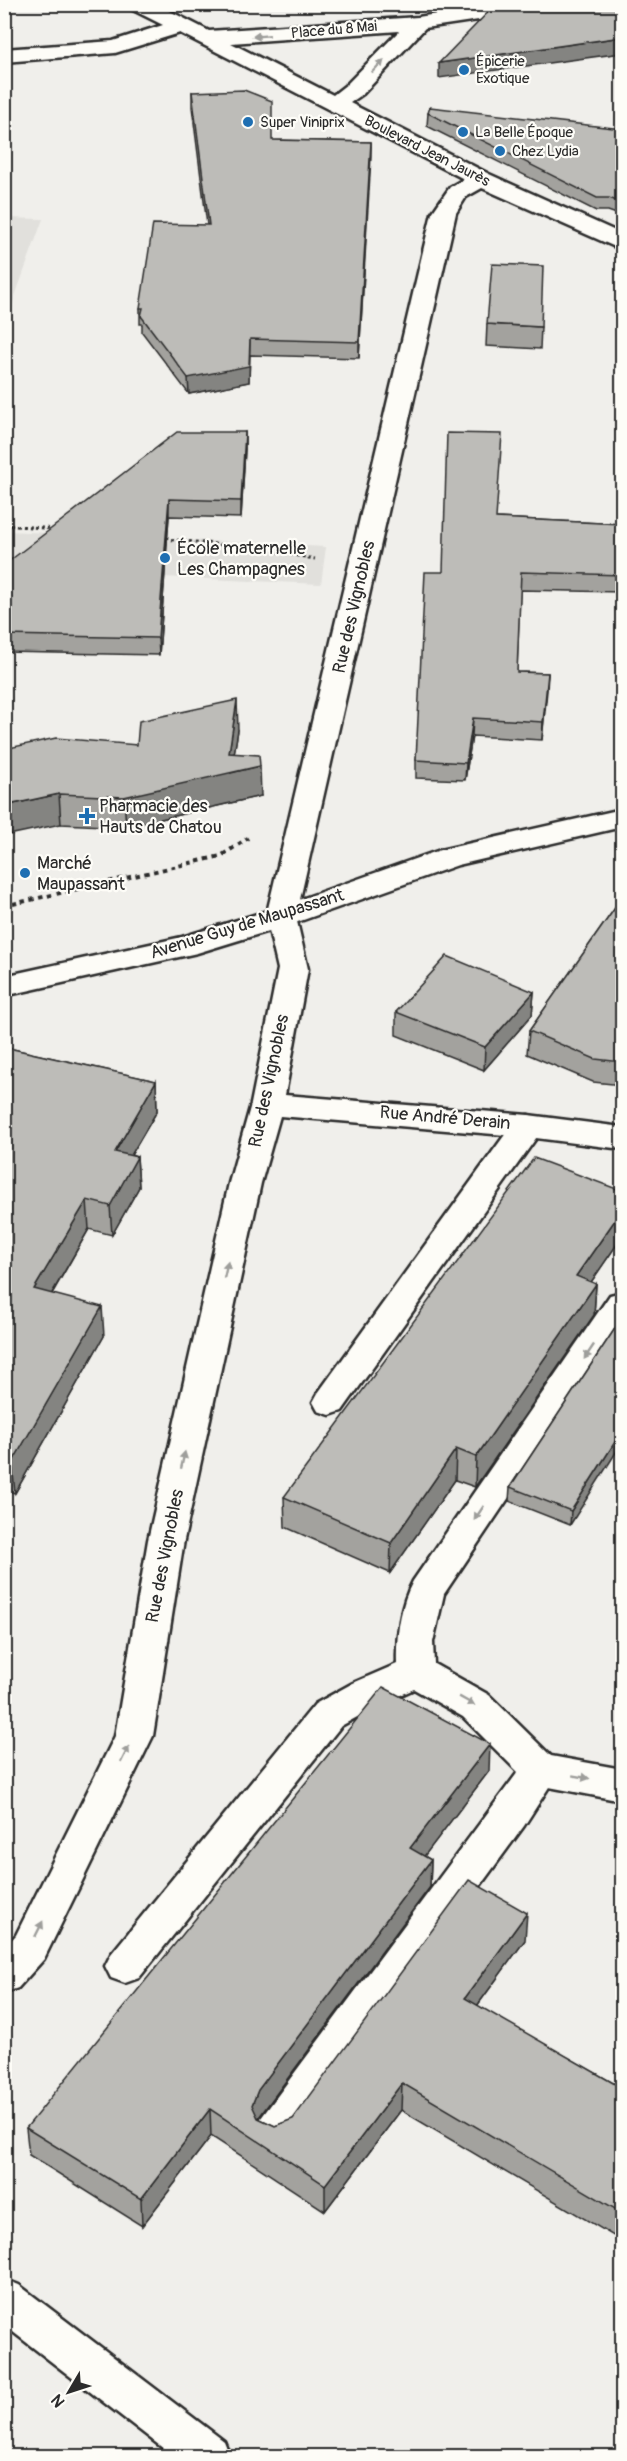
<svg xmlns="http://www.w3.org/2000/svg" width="627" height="2461" viewBox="0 0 627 2461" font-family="Pangolin,sans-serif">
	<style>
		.built { fill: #e1e0dc }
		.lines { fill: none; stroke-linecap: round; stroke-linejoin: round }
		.lane-casing { stroke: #2b2b2b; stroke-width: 5 }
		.street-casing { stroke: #2b2b2b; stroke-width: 5 }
		.secondary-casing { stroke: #2b2b2b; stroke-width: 5 }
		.path-far1 { stroke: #2b2b2b; stroke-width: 3; stroke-dasharray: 3 3; stroke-linecap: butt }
		.path { stroke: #2b2b2b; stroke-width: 4; stroke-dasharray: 4.5 4.5; stroke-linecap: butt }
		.lane { fill: #fdfcf7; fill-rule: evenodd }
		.street { fill: #fdfcf7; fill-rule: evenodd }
		.secondary { fill: #fdfcf7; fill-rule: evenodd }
		.wall { fill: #a3a29e; stroke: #2b2b2b; stroke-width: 1.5 }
		.shaded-wall { fill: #848481; stroke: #2b2b2b; stroke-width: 1.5 }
		.building { fill: #bdbcb8; stroke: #2b2b2b; stroke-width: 1.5 }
		.oneway { fill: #9e9e9b }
		.poi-dot { fill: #1f6fb2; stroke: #fdfcf7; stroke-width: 2 }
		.labels { text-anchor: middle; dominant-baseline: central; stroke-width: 4.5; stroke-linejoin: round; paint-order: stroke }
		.far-street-label { font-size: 15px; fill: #2b2b2b; stroke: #fdfcf7 }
		.far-poi-label { font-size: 15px; fill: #2b2b2b; stroke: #fdfcf7; text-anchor: start }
		.poi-label { font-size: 18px; fill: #2b2b2b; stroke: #fdfcf7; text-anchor: start }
		.street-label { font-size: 18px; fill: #2b2b2b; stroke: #fdfcf7 }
	</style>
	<rect width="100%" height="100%" fill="#f0efeb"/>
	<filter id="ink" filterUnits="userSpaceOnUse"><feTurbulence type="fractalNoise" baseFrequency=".0167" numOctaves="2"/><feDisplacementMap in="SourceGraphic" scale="12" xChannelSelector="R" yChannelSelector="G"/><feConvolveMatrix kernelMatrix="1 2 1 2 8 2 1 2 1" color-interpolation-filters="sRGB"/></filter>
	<g filter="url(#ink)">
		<g class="built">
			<polygon points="5,218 43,219 14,299 5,335"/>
			<polygon points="4,528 7,531 326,547 321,584 5,570"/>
		</g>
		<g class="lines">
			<g class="lane-casing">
				<g id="lane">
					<polygon points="528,1115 539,1118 544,1126 539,1134 342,1411 330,1415 318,1411 313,1402 318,1393 517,1118"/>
					<path d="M622,1292V1329L444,1594L433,1642L434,1664L489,1695L551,1756L622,1769V1801L549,1787L524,1826L291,2144L276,2150L261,2144L255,2131L261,2118L518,1772L463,1717L414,1689L379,1705L341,1726L139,1978L125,1983L111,1978L105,1966L111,1954L315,1704L353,1683L397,1664C396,1637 400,1605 413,1581L610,1295Z"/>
				</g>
			</g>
			<g class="street-casing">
				<g id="street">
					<path d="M129,4H156L209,31L418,17L499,4H555L553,9L545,10L425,28L363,94L350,103L489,174L622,234V250L482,188L466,197L456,213L296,917L308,969L285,1095L528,1115L622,1127V1149L528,1137L280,1116L261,1183L184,1540L153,1736L44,1959L18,1988L4,1993V1948L16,1935L115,1736L148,1540L229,1183L251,1104L278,969L266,917L432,213L450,187L464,179L180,33L115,53L4,62V49L113,41L163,25L131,9ZM399,31L347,84L333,95L231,43Z"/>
					<polygon points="4,2279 19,2285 224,2441 230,2456 173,2456 4,2325"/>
				</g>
			</g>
			<g class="secondary-casing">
				<polygon id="secondary" points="622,809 622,827 458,865 292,924 197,953 4,996 4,976 182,937 270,910 440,850"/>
			</g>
			<g class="path-far1">
				<polyline points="4,525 56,529"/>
				<polyline points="165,539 254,548 315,559"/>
			</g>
			<polyline class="path" points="4,906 221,856 248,838"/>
			<use href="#lane" class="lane"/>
			<use href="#street" class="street"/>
			<use href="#secondary" class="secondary"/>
		</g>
		<g class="wall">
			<polygon points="192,92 272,140 371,142 359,358 250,355 249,382 189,394 142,332 142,324 140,324 140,308 207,225 192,107"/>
			<polygon points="428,113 622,129 622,216 608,211 596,211 427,126"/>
			<polygon points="487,324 541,327 540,349 486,346"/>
			<polygon points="245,432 245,449 241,518 169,516 159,655 4,652 4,565"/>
			<polygon points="497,518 622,524 622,592 520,590 517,672 548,673 542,740 472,736 465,780 416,778 416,760 443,572"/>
			<polygon points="4,657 6,659 7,676 4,676"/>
			<polygon points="238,730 234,753 261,796 126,827 61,824 4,749 137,745"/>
			<polygon points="622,898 622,1085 593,1082 527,1054 529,1031"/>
			<polygon points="534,992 532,1015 484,1070 396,1035 396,1012"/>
			<polygon points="4,1047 156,1081 157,1111 131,1155 137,1157 139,1187 112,1235 89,1229 52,1294 104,1336 15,1493 4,1490"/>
			<polygon points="622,1191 622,1237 591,1282 596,1284 594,1315 475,1487 455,1480 390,1573 285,1527 284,1497"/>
			<polygon points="622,1318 570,1525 509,1501 510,1487"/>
			<polygon points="489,1771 424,1856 431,1860 430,1887 258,2118 275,2126 293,2119 525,1940 477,2006 622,2088 622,2241 401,2110 325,2211 211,2136 142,2226 29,2155 26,2128"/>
		</g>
		<g class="shaded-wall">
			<polygon points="622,37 622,53 439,78 439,63"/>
			<polygon points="371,142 371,157 359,358 359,342"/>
			<polygon points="250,339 249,382 189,394 188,378"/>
			<polygon points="245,432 245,449 241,518 241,501"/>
			<polygon points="169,499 169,516 159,655 158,638"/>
			<polygon points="548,673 547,691 542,740 543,722"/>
			<polygon points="237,700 238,730 231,773 260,766 261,796 126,827 124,797 229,753"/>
			<polygon points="473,718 472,736 465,780 466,763"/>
			<polygon points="59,794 61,824 4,836 4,806"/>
			<polygon points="534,992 532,1015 484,1070 485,1047"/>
			<polygon points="156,1081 157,1111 116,1181 115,1152"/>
			<polygon points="137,1157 139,1187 112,1235 110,1206"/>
			<polygon points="87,1200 89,1229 37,1319 34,1289"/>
			<polygon points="622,1210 622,1237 574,1307 576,1276"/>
			<polygon points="596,1284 594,1315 475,1487 476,1457"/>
			<polygon points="102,1307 104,1336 15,1493 12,1463"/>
			<polygon points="622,1431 622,1443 570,1525 571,1511"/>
			<polygon points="456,1449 455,1480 390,1573 391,1543"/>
			<polygon points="490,1744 489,1771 409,1876 410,1848"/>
			<polygon points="431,1860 430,1887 259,2117 253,2132 252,2105 258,2090"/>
			<polygon points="527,1913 525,1940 463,2025 465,1998"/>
			<polygon points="402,2083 401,2110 325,2211 325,2185"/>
			<polygon points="210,2109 211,2136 142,2226 141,2199"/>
		</g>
		<g class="building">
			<polygon points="622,4 622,37 439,63 495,5"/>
			<polygon points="244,90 272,101 272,140 371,142 359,342 250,339 249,366 188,378 141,316 143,308 140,308 153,224 209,225 192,92"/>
			<polygon points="430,107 622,129 622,203 609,198 597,198 428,113"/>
			<polygon points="492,264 543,266 541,327 487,324"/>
			<polygon points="177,432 245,432 241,501 169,499 158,638 4,635 4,565"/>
			<polygon points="447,433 502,434 496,518 622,524 622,575 521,572 517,672 548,673 543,722 473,718 466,763 416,760 425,572 443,572"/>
			<polygon points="237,700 229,753 259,755 260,766 124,797 59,794 4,806 4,749 56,738 137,745 139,721"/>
			<polygon points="622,898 622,1062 595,1059 529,1031"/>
			<polygon points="447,956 534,992 485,1047 396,1012"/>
			<polygon points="4,1047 156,1081 115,1152 137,1157 110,1206 87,1200 34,1289 102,1307 12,1463 4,1461"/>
			<polygon points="534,1158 622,1191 622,1210 576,1276 596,1284 476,1457 456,1449 391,1543 284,1497"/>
			<polygon points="622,1318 622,1431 571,1511 510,1487"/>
			<polygon points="383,1687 490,1744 410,1848 431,1860 258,2090 252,2105 258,2118 275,2126 293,2119 469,1880 527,1913 465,1998 622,2088 622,2213 402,2083 325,2185 210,2109 141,2199 26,2128"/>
		</g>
		<defs><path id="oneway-solid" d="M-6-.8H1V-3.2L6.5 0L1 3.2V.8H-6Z" transform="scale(1.5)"/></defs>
		<g class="oneway">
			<use href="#oneway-solid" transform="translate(261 36) rotate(175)"/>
			<use href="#oneway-solid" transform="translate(378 66) rotate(-46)"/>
			<use href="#oneway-solid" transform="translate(226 1270) rotate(-77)"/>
			<use href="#oneway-solid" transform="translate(589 1352) rotate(124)"/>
			<use href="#oneway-solid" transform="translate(183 1460) rotate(-77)"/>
			<use href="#oneway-solid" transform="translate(479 1513) rotate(124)"/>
			<use href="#oneway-solid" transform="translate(467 1701) rotate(29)"/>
			<use href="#oneway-solid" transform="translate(125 1754) rotate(-64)"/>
			<use href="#oneway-solid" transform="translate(581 1777) rotate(10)"/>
			<use href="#oneway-solid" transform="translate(39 1929) rotate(-64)"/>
		</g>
	</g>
	<g class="poi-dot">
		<circle cx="464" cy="70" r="6"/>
		<circle cx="248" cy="122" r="6"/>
		<circle cx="463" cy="132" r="6"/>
		<circle cx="500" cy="151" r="6"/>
		<circle cx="165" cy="558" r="6"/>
		<path d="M84 807h6v6h6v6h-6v6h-6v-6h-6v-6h6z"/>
		<circle cx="25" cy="873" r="6"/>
	</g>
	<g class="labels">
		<g class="far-street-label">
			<text transform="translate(334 30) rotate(-5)">Place du 8 Mai</text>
			<text transform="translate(427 151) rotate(27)">Boulevard Jean Jaurès</text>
		</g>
		<g class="far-poi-label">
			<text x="476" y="61">Épicerie<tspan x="476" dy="17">Exotique</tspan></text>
			<text x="260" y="122">Super Viniprix</text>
			<text x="475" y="132">La Belle Époque</text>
			<text x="512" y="151">Chez Lydia</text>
		</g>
		<g class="poi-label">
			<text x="177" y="548">École maternelle<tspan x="177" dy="21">Les Champagnes</tspan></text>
			<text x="99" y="806">Pharmacie des<tspan x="99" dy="21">Hauts de Chatou</tspan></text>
			<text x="37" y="863">Marché<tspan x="37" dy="21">Maupassant</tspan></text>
		</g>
		<g class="street-label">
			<text transform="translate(354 607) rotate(-77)">Rue des Vignobles</text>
			<text transform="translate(247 924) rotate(-17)">Avenue Guy de Maupassant</text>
			<text transform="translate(269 1081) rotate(-78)">Rue des Vignobles</text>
			<text transform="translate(445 1118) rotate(5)">Rue André Derain</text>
			<text transform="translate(165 1556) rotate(-79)">Rue des Vignobles</text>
		</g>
	</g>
	<rect width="627" height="2461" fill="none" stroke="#fdfcf7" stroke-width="24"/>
	<rect x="12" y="12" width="603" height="2437" fill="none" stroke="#2b2b2b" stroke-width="2" filter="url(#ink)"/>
	<g transform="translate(69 2392) rotate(231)" stroke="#fdfcf7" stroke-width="4.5" paint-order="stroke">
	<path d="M0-4.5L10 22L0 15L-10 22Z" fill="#2b2b2b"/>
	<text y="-9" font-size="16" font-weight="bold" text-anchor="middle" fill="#2b2b2b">N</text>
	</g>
</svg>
